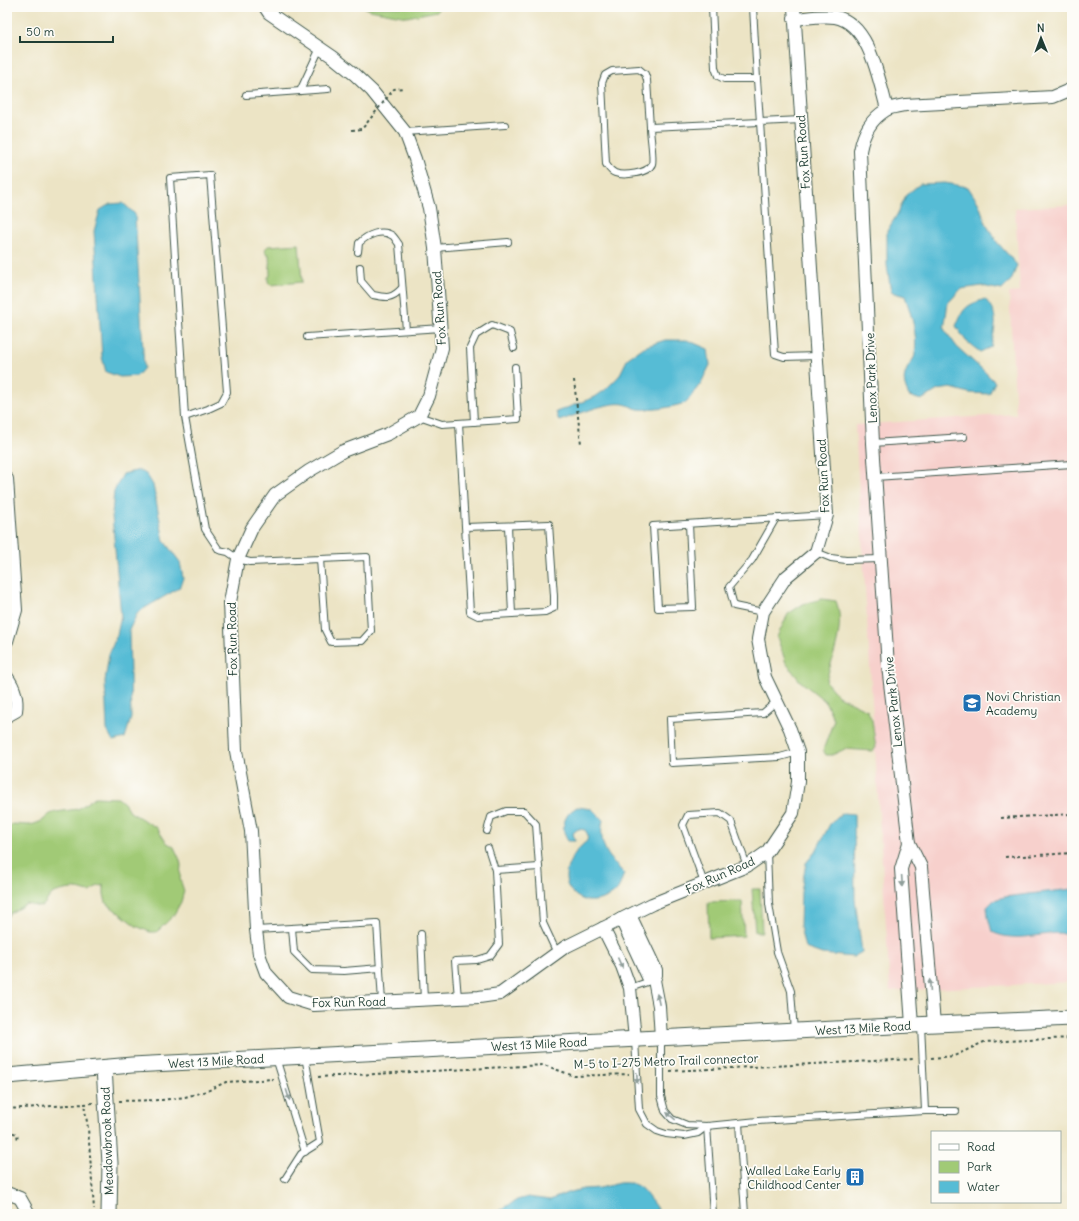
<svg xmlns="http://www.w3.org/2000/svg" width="1079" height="1221" viewBox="0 0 1079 1221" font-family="Delius,sans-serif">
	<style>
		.built { fill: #f7d0cc }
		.green { fill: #a1ca76; stroke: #608455 }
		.water { fill: #57bcd5; stroke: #3b7c84 }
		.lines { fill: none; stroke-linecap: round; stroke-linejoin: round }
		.service-casing { stroke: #3e564a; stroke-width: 8 }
		.minor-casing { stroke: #3e564a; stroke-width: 14 }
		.tertiary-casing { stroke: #3e564a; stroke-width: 17 }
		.path { stroke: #3e564a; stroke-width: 2; stroke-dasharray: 3 3; stroke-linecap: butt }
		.service { stroke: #fff; stroke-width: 6 }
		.minor { stroke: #fff; stroke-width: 12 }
		.tertiary { stroke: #fff; stroke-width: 15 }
		.path-bridge { stroke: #3e564a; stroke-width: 2; stroke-dasharray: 3 3; stroke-linecap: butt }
		.oneway { fill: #8f9e9a }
		.labels { text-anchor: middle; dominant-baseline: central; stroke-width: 3.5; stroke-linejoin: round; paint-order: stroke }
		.street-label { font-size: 12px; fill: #1f3d34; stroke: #fdfcf7 }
		.poi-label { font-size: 12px; fill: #1f3d34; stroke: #fdfcf7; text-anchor: start }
	</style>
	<rect width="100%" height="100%" fill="#fdfcf7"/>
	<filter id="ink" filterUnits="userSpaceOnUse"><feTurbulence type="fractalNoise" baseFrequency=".025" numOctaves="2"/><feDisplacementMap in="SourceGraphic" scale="8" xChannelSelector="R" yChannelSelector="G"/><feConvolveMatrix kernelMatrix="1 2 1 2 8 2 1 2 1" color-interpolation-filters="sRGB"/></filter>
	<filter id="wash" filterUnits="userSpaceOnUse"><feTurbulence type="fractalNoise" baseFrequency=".012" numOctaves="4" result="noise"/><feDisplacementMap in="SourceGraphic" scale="16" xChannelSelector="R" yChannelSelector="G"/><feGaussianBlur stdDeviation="0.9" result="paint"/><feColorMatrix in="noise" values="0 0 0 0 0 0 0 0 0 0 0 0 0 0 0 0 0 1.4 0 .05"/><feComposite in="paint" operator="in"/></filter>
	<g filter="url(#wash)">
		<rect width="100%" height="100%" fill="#ece4c5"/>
		<polygon class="built" points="1072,205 1072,982 890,991 855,425 1016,414 1009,293 1020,292 1015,208"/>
		<g class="green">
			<polygon points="364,7 439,7 437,11 407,17 370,10"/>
			<polygon points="299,244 302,282 271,285 268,282 268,277 270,276 269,254 266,254 265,249 268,246"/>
			<path d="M822,599L836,601C846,628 832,656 826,682L838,696L867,710L872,720L876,748L872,751L845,749L832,755H826L823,750L834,720L825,701L800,681L786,663L777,637L788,614L803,604Z"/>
			<path d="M95,797L118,798L124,803L130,812L157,828L166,842L174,847L180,860L181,865L180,879L184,891L181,902L173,916L160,929L156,932H150L136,926L106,903L104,894V888L103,885L96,887L91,892C85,892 81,889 76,889C72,888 53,892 51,895C47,899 46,904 41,907L26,904L9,914L7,917V829L12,824L29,825L34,824L42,821L50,814L56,812L78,809Z"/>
			<polygon points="752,889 760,889 762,932 755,932"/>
			<polygon points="742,901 744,936 709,938 708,902"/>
		</g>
		<g class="water">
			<path d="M945,183L968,187L979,204L986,224L997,242L1017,265L1012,279L1002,290L982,286L961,289L948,303L944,329L957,347L984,371L995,382L989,394L969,393L951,388L938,390L921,400L909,396C903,384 902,376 910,364C912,361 915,357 915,354C918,335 911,314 905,296L891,292L887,265V231L898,213L906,195L920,184Z"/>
			<polygon points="123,203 135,214 144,368 137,376 120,377 106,372 102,357 94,231 100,210 110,204"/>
			<path d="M985,299C1000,316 995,327 991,347L980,352L966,341L956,326C964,307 965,306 985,299Z"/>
			<path d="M665,340H687L708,349L710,365L701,383L686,403C670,407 655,411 638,409C633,408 629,405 624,404C608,401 574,416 559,421L556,412L595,397L605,390L619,376L628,358L644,347Z"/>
			<polygon points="140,470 147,475 153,485 164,541 180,562 183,578 179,588 138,612 129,630 131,718 125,738 113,741 107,730 105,681 109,654 117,635 121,616 112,515 114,491 123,474"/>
			<path d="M577,807L592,809L603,820C598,843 607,857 624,873C622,879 620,888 615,892C609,898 596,902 588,901C585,901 577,897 574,894C556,879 572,852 587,841L588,835L585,830L578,829L573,833L575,841H568C563,834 562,824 567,816C569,812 574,809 577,807Z"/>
			<polygon points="843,813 854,814 855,899 862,952 853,957 822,954 805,948 800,926 801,892 806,863 816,851 830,824"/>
			<path d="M1072,889V936C1067,935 1062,933 1057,933C1035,935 1013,942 992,932L988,917L987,907L994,900L1004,897Z"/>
			<path d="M619,1183C634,1182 640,1185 649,1198C653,1203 657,1208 660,1214H494L517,1200L528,1197L550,1200L567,1193L583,1189L600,1188Z"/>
		</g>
	</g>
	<g filter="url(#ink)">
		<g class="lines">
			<g class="service-casing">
				<g id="service">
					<polyline points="753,7 757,79"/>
					<polyline points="300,91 320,48"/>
					<polyline points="246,95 328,89"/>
					<polyline points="801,120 760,122 775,354 784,357 816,356"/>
					<path d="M650,127C650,135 654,158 652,164C648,174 623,176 615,173C610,171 609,168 606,164L602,83L605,75L612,71L639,69L645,74L647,80L650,127L760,122L757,79H724L718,76L715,68L712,7"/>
					<polyline points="405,132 505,125"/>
					<polyline points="435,248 508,242"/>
					<path d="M358,252L359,243C367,235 382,228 393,236C395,238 397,242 399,244L406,330"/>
					<path d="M360,267L361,281L373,295C387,298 392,299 402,288"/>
					<polyline points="307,337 441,328"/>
					<polyline points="419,416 442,424 518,419 515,367"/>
					<polyline points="185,417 208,409 221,403 227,392 210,175 170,178 185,417 205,529 219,550 228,552 238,559 250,562 367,557 371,631 362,641 331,642 325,630 320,559"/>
					<polyline points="474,422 470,348 476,335 492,325 510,332 514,348"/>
					<polyline points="459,423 470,612 478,616 512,614 545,612 554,608 554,596 549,524 465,527"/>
					<polyline points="873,443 964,437"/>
					<polyline points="875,477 1072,464"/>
					<polyline points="689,524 693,607 658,608 653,526 827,515"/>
					<polyline points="508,526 512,614"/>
					<polyline points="816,552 831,558 846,560 881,559"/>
					<polyline points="763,612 734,606 729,587 752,560 776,518"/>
					<polyline points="777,701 763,713 670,719 672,763 780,757 798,752"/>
					<polyline points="487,831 491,817 506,811 524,811 536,824 543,923 557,953"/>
					<polyline points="767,852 769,904 777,952 791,991 794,1031"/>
					<polyline points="495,870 539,867"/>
					<polyline points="704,883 683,825 688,815 720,813 731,821 747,866"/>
					<polyline points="292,928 294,952 312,970 344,971 380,968"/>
					<polyline points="256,930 377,923 382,1002"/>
					<polyline points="421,934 424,1000"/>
					<polyline points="630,988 653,980"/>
					<polyline points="458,998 455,961 477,960 490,956 499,944 495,870 488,848"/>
					<polyline points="921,1025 925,1111"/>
					<polyline points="661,1038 661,1096 665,1111 672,1119 687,1125 707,1126 758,1121 925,1111 956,1111"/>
					<polyline points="635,1040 639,1109 647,1124 657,1131 666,1134 684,1136 698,1133 707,1126"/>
					<polyline points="276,1058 305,1152"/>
					<polyline points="739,1123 745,1214"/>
					<polyline points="707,1126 713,1214"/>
					<polyline points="285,1179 301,1154 320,1142 305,1056"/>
				</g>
			</g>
			<g class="minor-casing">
				<g id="minor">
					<polyline points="265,7 269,13 333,57 354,74 372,91 405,132 415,159 429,208 435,248 442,348 429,396 419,416 388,434 343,451 309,471 275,495 252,528 238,559 230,602 236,751 251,831 256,930 259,954 266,973 288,997 314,1005 479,997 500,994 565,947 652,904 747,866 767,852 793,813 798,782 798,752 790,729 765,677 758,639 763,612 786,577 816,552 827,515 794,7"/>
					<path d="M794,19C807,18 822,15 835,17C870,23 879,81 887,109"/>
					<polyline points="7,479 16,610 7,641"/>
					<path d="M7,677C15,688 18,698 16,711L7,716"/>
					<polyline points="909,843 901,869 912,1025"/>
					<polyline points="630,915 656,970 656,975 654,980 659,1006 661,1038"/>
					<polyline points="621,919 648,977 654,980"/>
					<polyline points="603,928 622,966 630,988 635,1039"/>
					<path d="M934,1024L921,867L909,843L888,666L873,443L860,151C863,134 871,119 886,110C891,107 899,106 905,105L1053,97L1072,89"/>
					<polyline points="7,1193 20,1198 29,1214"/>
				</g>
			</g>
			<g class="tertiary-casing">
				<g id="tertiary">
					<polyline points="104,1068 110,1163 109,1214"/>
					<polyline points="7,1076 132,1065 912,1025 1072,1018"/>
				</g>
			</g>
			<g class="path">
				<polyline points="574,380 581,444"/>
				<polyline points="1001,818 1072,814"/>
				<polyline points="1005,857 1072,853"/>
				<polyline points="931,1058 954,1056 984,1042 1072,1038"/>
				<polyline points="670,1071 915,1059"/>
				<polyline points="318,1077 544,1065 574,1076 629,1074"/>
				<polyline points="119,1101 162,1100 185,1097 207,1091 226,1082 274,1079"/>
				<polyline points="93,1103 84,1104 88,1128 94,1209"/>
				<polyline points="7,1109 84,1104"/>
				<polyline points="7,1131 17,1134 18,1141"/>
			</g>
			<use href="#service" class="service"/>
			<use href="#minor" class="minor"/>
			<use href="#tertiary" class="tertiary"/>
			<polyline class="path-bridge" points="352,130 362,129 394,89 403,88"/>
		</g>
		<defs><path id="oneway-solid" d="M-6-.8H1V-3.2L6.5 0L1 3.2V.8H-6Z"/></defs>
		<g class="oneway">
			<use href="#oneway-solid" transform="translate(902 881) rotate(86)"/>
			<use href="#oneway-solid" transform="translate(620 963) rotate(66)"/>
			<use href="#oneway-solid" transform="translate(930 985) rotate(-94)"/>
			<use href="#oneway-solid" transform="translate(658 999) rotate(-102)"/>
			<use href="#oneway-solid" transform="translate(637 1078) rotate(87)"/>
			<use href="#oneway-solid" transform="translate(288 1095) rotate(73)"/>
			<use href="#oneway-solid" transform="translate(671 1116) rotate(-141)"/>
		</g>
	</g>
	<defs>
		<g id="school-square" transform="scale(1)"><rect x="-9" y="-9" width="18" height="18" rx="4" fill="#1f6fb2" stroke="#fdfcf7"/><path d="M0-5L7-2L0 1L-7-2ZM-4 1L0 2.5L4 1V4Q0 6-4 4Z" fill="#fff"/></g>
		<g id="building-square" transform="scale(1)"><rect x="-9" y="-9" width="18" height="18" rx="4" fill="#1f6fb2" stroke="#fdfcf7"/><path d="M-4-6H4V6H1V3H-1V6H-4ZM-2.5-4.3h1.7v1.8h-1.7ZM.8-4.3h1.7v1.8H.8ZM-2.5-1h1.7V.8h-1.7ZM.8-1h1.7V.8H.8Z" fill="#fff"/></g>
	</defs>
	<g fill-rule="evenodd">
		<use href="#school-square" x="972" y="703"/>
		<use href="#building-square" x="855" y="1177"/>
	</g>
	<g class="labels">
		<g class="street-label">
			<text transform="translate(803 152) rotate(-94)">Fox Run Road</text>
			<text transform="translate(439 308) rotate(-94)">Fox Run Road</text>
			<text transform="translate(871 378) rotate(-92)">Lenox Park Drive</text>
			<text transform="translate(823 476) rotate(-93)">Fox Run Road</text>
			<text transform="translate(232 639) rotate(-91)">Fox Run Road</text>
			<text transform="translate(893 702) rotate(-96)">Lenox Park Drive</text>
			<text transform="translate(720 875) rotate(-24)">Fox Run Road</text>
			<text transform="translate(349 1002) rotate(-1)">Fox Run Road</text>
			<text transform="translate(863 1028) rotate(-3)">West 13 Mile Road</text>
			<text transform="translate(539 1044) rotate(-3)">West 13 Mile Road</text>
			<text transform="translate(216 1061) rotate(-3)">West 13 Mile Road</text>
			<text transform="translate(666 1061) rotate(-2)">M-5 to I-275 Metro Trail connector</text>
			<text transform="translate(107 1141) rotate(-92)">Meadowbrook Road</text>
		</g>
		<g class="poi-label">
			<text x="986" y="696">Novi Christian<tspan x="986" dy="14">Academy</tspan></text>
			<text x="841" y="1170" text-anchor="end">Walled Lake Early<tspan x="841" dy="14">Childhood Center</tspan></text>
		</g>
	</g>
	<rect width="1079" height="1221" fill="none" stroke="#fdfcf7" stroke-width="24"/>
	<rect x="931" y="1131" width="130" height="72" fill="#fdfcf7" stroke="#a4b0a9"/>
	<rect x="939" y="1144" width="20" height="6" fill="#ffffff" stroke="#a4b0a9"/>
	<text x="967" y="1151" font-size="12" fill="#1f3d34">Road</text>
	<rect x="939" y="1161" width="20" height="12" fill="#a1ca76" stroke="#a4b0a9"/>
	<text x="967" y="1171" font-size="12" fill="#1f3d34">Park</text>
	<rect x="939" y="1181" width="20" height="12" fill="#57bcd5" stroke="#a4b0a9"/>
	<text x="967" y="1191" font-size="12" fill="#1f3d34">Water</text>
	<g transform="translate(1041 38) rotate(359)" stroke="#fdfcf7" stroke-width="3" paint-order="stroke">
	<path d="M0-3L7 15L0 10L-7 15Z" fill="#1f3d34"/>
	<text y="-6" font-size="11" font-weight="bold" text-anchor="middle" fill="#1f3d34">N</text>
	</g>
	<path d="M20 36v6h93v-6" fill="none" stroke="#1f3d34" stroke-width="2"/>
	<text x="26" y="36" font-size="12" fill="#1f3d34" stroke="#fdfcf7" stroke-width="3" paint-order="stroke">50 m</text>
</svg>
